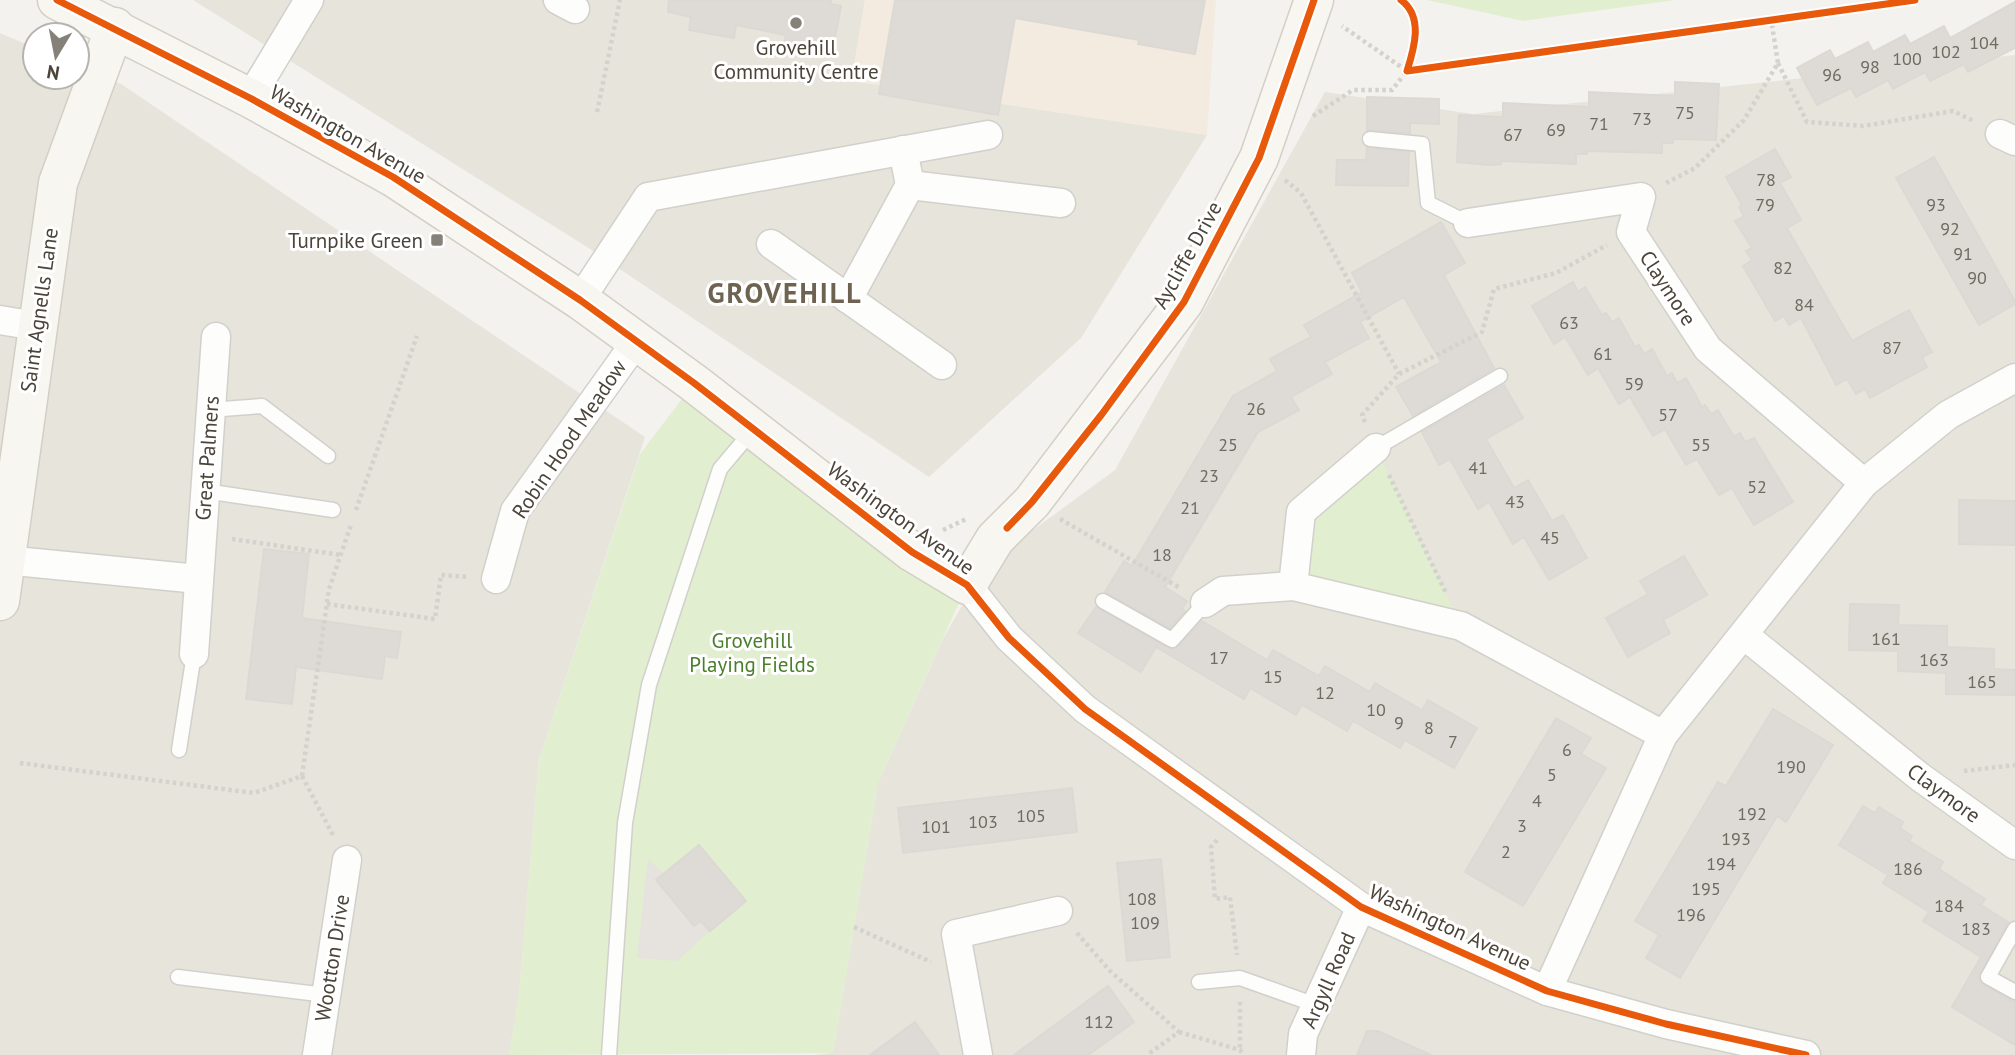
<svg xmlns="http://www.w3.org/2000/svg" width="2015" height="1055" viewBox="0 0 2015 1055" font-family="'PT Sans',sans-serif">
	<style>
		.residential { fill: #e7e4dc }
		.commercial { fill: #f3ebdf }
		.green { fill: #e1eecf }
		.parking { fill: #e6e3df }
		.building { fill: #dedbd6; stroke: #dcd9d4; stroke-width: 2 }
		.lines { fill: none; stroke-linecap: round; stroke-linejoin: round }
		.lane-casing { stroke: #d2d0cb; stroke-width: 17 }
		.street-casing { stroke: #d2d0cb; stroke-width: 31 }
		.secondary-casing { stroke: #d3cfc5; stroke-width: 41 }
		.path { stroke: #d3d2cc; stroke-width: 4.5; stroke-dasharray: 3.5 3.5; stroke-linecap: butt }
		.lane { stroke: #fdfdfc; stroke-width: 14 }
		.street { stroke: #fdfdfc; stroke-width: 28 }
		.secondary { stroke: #f7f6f1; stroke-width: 38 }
		.cycleway-casing { stroke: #fff; stroke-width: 11 }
		.cycleway { stroke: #e8590c; stroke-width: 7 }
		.poi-dot { fill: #868178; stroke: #fff; stroke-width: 2.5 }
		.labels { text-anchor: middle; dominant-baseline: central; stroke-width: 6; stroke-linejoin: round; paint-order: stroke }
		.number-label { font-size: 18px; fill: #706a61 }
		.poi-label { font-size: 21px; fill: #4b4439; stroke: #fff }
		.street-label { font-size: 21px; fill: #4b4439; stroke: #fff }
		.park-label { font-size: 21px; fill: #4a7f2a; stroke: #fff }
		.district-label { font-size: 28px; font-weight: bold; letter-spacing: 2px; fill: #6e6250; stroke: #fff }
	</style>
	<rect width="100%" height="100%" fill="#f4f2ee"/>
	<g class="residential">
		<polygon points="193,0 865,0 852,81 1207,135 1081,338 929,477 587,247"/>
		<polygon points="0,33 35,48 35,77 77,77 77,66 121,84 645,437 539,759 519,994 509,1055 0,1055"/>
		<polygon points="2015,55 2015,1055 814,1055 833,1053 878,783 943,639 984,566 1115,470 1325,92 1473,114"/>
	</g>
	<polygon class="commercial" points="865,0 1216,0 1207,135 851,81"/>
	<g class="green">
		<polygon points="1427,0 1675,0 1523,21"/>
		<polygon points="694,383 967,585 878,783 833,1053 509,1055 519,994 539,759 640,454"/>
		<polygon points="1376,448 1461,626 1293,586 1301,512"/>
	</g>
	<polygon class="parking" points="648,859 664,874 656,881 693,926 701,921 710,931 677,961 637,958"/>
	<g class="building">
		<polygon points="669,0 831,0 831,4 841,6 832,54 784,45 786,35 736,25 734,38 689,30 691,17 668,12"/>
		<polygon points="895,0 1205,0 1195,54 1138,44 1139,40 1015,18 998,115 879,94"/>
		<polygon points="2015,2 2015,48 1968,72 1964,64 1930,81 1925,72 1893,89 1888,80 1856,97 1851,88 1817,105 1797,68 1830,50 1835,59 1868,42 1873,52 1905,35 1910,44 1944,26 1950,38"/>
		<polygon points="1675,82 1719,84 1716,140 1673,139 1673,143 1662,143 1662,153 1587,151 1587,154 1576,154 1576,164 1501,161 1501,164 1490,165 1457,162 1459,115 1503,117 1503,103 1589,107 1589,92 1675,96"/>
		<polygon points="1367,97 1439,99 1439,124 1410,123 1410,133 1367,130"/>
		<polygon points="1367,148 1409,152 1408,186 1336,185 1337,160 1366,160"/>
		<polygon points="1775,149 1791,177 1780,183 1801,220 1787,228 1852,341 1909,310 1932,352 1922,357 1927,367 1870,398 1865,389 1856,394 1847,379 1836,385 1801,318 1789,325 1784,316 1775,321 1743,266 1752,260 1746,251 1752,248 1735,221 1744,216 1739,207 1742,205 1726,177"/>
		<polygon points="1934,157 2015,301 2015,304 1979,325 1896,178"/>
		<polygon points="1441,222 1465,263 1444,275 1494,368 1413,416 1396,387 1441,362 1404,297 1360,322 1369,338 1325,362 1332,374 1291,397 1299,410 1258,432 1165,587 1187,601 1182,609 1185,611 1170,628 1105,592 1124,561 1132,566 1233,396 1277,371 1270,359 1311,337 1304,325 1362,292 1352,273"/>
		<polygon points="1573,282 1578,292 1585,287 1602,315 1606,313 1612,322 1619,318 1635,347 1639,345 1644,354 1652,349 1667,376 1672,373 1677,383 1686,378 1702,407 1705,405 1711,414 1718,410 1734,437 1740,433 1745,442 1754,438 1793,502 1754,525 1732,488 1719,495 1697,459 1686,465 1665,429 1653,436 1630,397 1619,404 1598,368 1588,375 1565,337 1554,344 1532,306"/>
		<polygon points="1504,385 1523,418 1486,439 1514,488 1528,480 1552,521 1563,515 1587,558 1549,580 1524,537 1513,544 1489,502 1478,509 1450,459 1439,465 1422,432"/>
		<polygon points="1959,500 2015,501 2015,545 1959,544"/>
		<polygon points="264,549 309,554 302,618 401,632 397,658 385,656 382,679 296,667 292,704 246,699"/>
		<polygon points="1684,556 1707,595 1663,620 1670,633 1628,657 1606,618 1648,594 1640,581"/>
		<polygon points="1850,604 1899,605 1898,625 1947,626 1947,647 1994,649 1994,669 2015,670 2015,695 1946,694 1946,673 1898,671 1898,651 1849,650"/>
		<polygon points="1096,607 1171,649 1179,646 1202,621 1267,660 1273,650 1319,676 1325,666 1370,692 1375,683 1422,710 1428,700 1477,728 1454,768 1405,740 1400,748 1353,721 1347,731 1302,705 1296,715 1250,688 1244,699 1156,647 1141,672 1078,633"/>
		<polygon points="1773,709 1833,745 1786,822 1777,816 1680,978 1646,958 1659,935 1635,921 1718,782 1726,786"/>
		<polygon points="1556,718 1591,738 1581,754 1606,768 1523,906 1465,872"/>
		<polygon points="1072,788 1077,832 903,853 898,808"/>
		<polygon points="1863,806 1875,813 1879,807 1903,822 1900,828 1912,836 1909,841 1943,862 1939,869 1985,899 1981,905 2008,922 1978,978 1983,985 2015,1002 2015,1045 1952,1007 1981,957 1923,921 1929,912 1883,883 1888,875 1839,845"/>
		<polygon points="699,845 746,901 710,931 701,921 694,926 656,880"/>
		<polygon points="1161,859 1170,957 1127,961 1117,863"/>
		<polygon points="1108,986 1134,1022 1088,1055 1014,1055"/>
		<polygon points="915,1022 939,1055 870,1055"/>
		<polygon points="1367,1031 1378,1031 1431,1055 1357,1055"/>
	</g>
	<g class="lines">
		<g class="lane-casing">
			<g id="lane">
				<polyline points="1370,139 1422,144 1428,203 1468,223"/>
				<polyline points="209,410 262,406 328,456"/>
				<polyline points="1376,448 1500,376"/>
				<polyline points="205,491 333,510"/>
				<polyline points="1103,601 1172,640 1205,603"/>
				<polyline points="179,750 194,654"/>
				<polyline points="2015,929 1988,977 2015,992"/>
				<polyline points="178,977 326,995"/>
				<polyline points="1199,982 1240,978 1316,1005"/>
				<polyline points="609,1055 625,823 649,685 720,469 752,431"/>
			</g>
		</g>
		<g class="street-casing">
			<g id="street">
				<polyline points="558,0 575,9"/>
				<polyline points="250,98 309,0"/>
				<polyline points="2000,134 2015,141"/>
				<polyline points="910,185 1061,203"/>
				<polyline points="1468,223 1641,197 1631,232 1708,349 1864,483"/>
				<polyline points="771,244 942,365"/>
				<polyline points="848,299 910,185 903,150"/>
				<polyline points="580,300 648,197 988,135"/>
				<polyline points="0,320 36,326"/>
				<polyline points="5,560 198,579"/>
				<polyline points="496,579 515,511 636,342"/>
				<polyline points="967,585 1009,638 1085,709 1361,907 1547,991 1666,1024 1806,1055"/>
				<polyline points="1293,586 1301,512 1376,448"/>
				<polyline points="1205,603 1223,591 1293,586 1461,626 1663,735"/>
				<polyline points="1744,635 1920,777 2015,845"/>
				<polyline points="194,654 216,337"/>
				<polyline points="1547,991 1663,735 1864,483 1948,415 2015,378"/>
				<polyline points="317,1055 347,860"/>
				<polyline points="978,1055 956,934 1058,911"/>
				<polyline points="1301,1055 1303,1034 1361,907"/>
			</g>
		</g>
		<g class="secondary-casing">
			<g id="secondary">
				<polyline points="57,0 250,98 393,177 580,300 694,383 912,552 967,585 995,539 1032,502 1184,302 1259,158 1314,0"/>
				<polyline points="0,601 58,183 115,27"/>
			</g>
		</g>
		<g class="path">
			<polyline points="1778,63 1807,122 1863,126 1953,111 1974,121"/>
			<polyline points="597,112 620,0"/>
			<polyline points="1313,116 1353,90 1392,90 1407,71 1342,26"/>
			<polyline points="1285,180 1301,193 1399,374"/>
			<polyline points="1666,183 1695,168 1744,120 1778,63 1771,19"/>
			<polyline points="1365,422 1362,415 1399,374 1482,332 1494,289 1556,273 1607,245"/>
			<polyline points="1389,475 1446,593"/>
			<polyline points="356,510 417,336"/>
			<polyline points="1060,519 1180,588"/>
			<polyline points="943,530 966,519"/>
			<polyline points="232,539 341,555"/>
			<polyline points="327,604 435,619 441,575 469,577"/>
			<polyline points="20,763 254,793 302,776 329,589 351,525"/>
			<polyline points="1964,771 2015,765"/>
			<polyline points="302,776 334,837"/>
			<polyline points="1217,840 1211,847 1215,899 1230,897 1237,955"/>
			<polyline points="854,927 931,962"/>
			<polyline points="1077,933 1110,971 1179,1032 1147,1055"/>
			<polyline points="1240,1002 1240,1050"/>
			<polyline points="1179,1032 1240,1050 1244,1055"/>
		</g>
		<use href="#lane" class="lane"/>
		<use href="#street" class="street"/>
		<use href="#secondary" class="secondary"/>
		<g class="cycleway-casing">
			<g id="cycleway">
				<polyline points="57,0 250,98 393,177 580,300 694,383 912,552 967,585 1009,638 1085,709 1361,907 1547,991 1666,1024 1806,1055"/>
				<path d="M1401,0C1424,17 1414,49 1407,71L1915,0"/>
				<polyline points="1007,528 1032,502 1102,414 1184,302 1259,158 1314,0"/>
			</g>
		</g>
		<use href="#cycleway" class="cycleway"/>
	</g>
	<g class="poi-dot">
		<circle cx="796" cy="23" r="7"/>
		<rect x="430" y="233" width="14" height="14" rx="3.5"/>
	</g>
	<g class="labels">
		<g class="number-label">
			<text x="1984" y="42">104</text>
			<text x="1946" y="51">102</text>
			<text x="1907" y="58">100</text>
			<text x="1870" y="66">98</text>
			<text x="1832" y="74">96</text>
			<text x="1685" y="112">75</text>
			<text x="1642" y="118">73</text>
			<text x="1599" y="123">71</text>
			<text x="1556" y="129">69</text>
			<text x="1513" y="134">67</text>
			<text x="1766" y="179">78</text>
			<text x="1765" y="204">79</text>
			<text x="1936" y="204">93</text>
			<text x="1950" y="228">92</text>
			<text x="1963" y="253">91</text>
			<text x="1783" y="267">82</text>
			<text x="1977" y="277">90</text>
			<text x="1804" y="304">84</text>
			<text x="1569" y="322">63</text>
			<text x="1892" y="347">87</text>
			<text x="1603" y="353">61</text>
			<text x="1634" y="383">59</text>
			<text x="1256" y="408">26</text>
			<text x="1668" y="414">57</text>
			<text x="1228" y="444">25</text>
			<text x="1701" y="444">55</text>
			<text x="1478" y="467">41</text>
			<text x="1209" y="475">23</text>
			<text x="1757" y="486">52</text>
			<text x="1515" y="501">43</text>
			<text x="1190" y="507">21</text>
			<text x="1550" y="537">45</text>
			<text x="1162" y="554">18</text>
			<text x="1886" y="638">161</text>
			<text x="1219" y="657">17</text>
			<text x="1934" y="659">163</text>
			<text x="1273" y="676">15</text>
			<text x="1982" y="681">165</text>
			<text x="1325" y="692">12</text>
			<text x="1376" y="709">10</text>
			<text x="1399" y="722">9</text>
			<text x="1429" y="727">8</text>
			<text x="1453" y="741">7</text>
			<text x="1567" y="749">6</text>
			<text x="1791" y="766">190</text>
			<text x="1552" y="774">5</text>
			<text x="1537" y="800">4</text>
			<text x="1752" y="813">192</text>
			<text x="1031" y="815">105</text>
			<text x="983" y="821">103</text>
			<text x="1522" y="825">3</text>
			<text x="936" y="826">101</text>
			<text x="1736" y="838">193</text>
			<text x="1506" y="851">2</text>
			<text x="1721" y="863">194</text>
			<text x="1908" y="868">186</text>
			<text x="1706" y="888">195</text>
			<text x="1142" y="898">108</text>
			<text x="1949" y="905">184</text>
			<text x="1691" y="914">196</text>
			<text x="1145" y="922">109</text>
			<text x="1976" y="928">183</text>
			<text x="1099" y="1021">112</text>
		</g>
		<g class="poi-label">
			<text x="796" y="47">Grovehill<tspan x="796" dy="24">Community Centre</tspan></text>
			<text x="423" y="240" text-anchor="end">Turnpike Green</text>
		</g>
		<g class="street-label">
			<text transform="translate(348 134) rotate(30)">Washington Avenue</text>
			<text transform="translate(1187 255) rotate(-61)">Aycliffe Drive</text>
			<text transform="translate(1668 288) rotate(57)">Claymore</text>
			<text transform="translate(39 310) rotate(-82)">Saint Agnells Lane</text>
			<text transform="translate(569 439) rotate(-56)">Robin Hood Meadow</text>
			<text transform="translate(207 458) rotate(-86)">Great Palmers</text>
			<text transform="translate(901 518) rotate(36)">Washington Avenue</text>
			<text transform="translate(1944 793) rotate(36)">Claymore</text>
			<text transform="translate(1450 927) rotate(25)">Washington Avenue</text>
			<text transform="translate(332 958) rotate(-81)">Wootton Drive</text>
			<text transform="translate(1328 980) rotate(-66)">Argyll Road</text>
		</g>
		<g class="park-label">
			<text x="752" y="640">Grovehill<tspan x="752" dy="24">Playing Fields</tspan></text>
		</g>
		<g class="district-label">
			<text x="785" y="292">GROVEHILL</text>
		</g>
	</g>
	<g transform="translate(56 56) rotate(190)"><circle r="33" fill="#ffffff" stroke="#b7b4b0" stroke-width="2"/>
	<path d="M0-5L12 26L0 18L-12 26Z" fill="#868178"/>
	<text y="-10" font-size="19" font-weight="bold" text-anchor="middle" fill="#4b4439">N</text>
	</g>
</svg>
